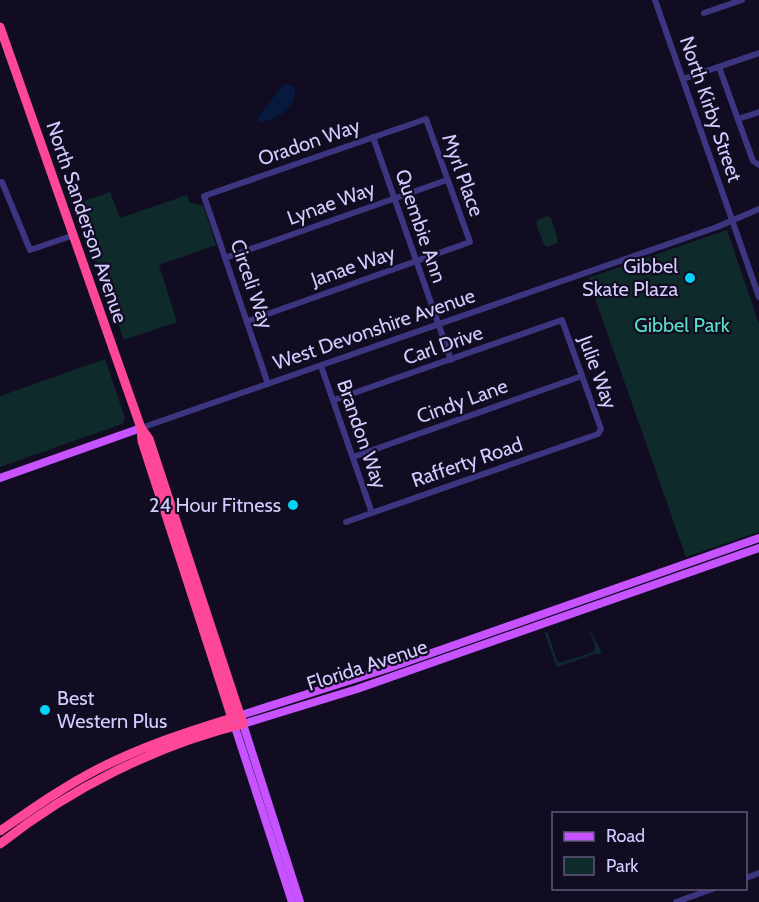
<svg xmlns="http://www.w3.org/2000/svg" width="759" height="902" viewBox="0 0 759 902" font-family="Cabin,sans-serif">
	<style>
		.green { fill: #0f2a2b }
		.water { fill: #08193e }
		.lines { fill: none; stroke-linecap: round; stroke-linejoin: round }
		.minor { stroke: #3c3681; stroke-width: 6 }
		.major { stroke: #c653ff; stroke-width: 8 }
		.highway { stroke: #ff4797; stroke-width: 9 }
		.poi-dot { fill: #00d3f7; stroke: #110c21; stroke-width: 2 }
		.labels { text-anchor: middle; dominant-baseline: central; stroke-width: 4.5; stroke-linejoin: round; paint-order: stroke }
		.street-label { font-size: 20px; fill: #d4ccff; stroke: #110c21 }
		.poi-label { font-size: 20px; fill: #d4ccff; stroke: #110c21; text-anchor: end }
		.park-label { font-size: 20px; fill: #56e1c4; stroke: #110c21 }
	</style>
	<rect width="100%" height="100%" fill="#110c21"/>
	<g class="green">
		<polygon points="110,192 120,218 187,195 190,203 203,205 216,245 159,265 177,322 124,340 76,204"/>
		<polygon points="548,216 551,218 558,240 557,243 547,247 544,245 536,223 538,220"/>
		<polygon points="727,230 759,324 759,532 686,557 588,278"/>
		<polygon points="105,359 125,418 122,424 0,467 0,396"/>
		<polygon points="589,628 601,651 600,655 597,653 557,667 544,632 548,633 557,661 559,663 594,652 595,646"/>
	</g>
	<path class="water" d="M285,84L294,86C301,104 276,122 259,122L258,116C270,107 274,92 285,84Z"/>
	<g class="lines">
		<g class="minor">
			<polyline points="655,0 759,297"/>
			<polyline points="704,13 742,0"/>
			<polyline points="719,67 753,161 759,165"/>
			<polyline points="683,79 759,53"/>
			<polyline points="738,119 759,112"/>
			<polyline points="373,137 451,360"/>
			<polyline points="0,182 2,182 30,250 74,235"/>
			<polyline points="225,258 447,180"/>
			<polyline points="248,321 470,242 426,119 204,196 268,384"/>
			<polyline points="321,366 372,513"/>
			<polyline points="334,400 562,320 601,429 598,434 346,522"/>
			<polyline points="141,428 717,227 759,209"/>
			<polyline points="353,457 582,376"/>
			<polyline points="746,878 759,873"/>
			<polyline points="676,902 715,888"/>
		</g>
		<g class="major">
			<polyline points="0,478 141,428"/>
			<polyline points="292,902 232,718 389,668 759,538"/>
			<polyline points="300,902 243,724 357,689 759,548"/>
		</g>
		<g class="highway">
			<path d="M0,27L141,428L149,439L243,724C155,746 71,788 0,844"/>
			<path d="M0,831C32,809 63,787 98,769C141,747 186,732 232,718L142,441L141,428"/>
		</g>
	</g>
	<g class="poi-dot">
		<circle cx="690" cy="278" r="6"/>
		<circle cx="293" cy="505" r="6"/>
		<circle cx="45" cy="710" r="6"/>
	</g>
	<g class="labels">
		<g class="street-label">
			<text transform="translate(711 109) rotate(71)">North Kirby Street</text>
			<text transform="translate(309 142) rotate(-19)">Oradon Way</text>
			<text transform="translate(463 175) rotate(70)">Myrl Place</text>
			<text transform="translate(331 203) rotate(-20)">Lynae Way</text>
			<text transform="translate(87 222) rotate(71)">North Sanderson Avenue</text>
			<text transform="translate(421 226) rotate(71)">Quembie Ann</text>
			<text transform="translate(353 266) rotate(-19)">Janae Way</text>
			<text transform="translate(252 284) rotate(71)">Circeli Way</text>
			<text transform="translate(374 329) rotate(-19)">West Devonshire Avenue</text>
			<text transform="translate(443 345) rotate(-19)">Carl Drive</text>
			<text transform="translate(598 372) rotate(70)">Julie Way</text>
			<text transform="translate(462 401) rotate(-20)">Cindy Lane</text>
			<text transform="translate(362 434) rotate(71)">Brandon Way</text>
			<text transform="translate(467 462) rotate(-19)">Rafferty Road</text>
			<text transform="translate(367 665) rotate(-18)">Florida Avenue</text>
		</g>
		<g class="poi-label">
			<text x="678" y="266">Gibbel<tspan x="678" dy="23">Skate Plaza</tspan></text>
			<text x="281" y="505">24 Hour Fitness</text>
			<text x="57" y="698" text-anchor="start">Best<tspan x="57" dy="23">Western Plus</tspan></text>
		</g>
		<g class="park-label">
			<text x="682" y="325">Gibbel Park</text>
		</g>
	</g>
	<rect x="552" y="812" width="195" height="78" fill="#110c21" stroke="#5f597a" stroke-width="1.5"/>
	<rect x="564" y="832" width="30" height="9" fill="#c653ff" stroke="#5f597a" stroke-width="1.5"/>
	<text x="606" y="842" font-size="18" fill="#d4ccff">Road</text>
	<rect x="564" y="857" width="30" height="18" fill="#0f2a2b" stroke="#5f597a" stroke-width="1.5"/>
	<text x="606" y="872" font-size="18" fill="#d4ccff">Park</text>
</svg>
